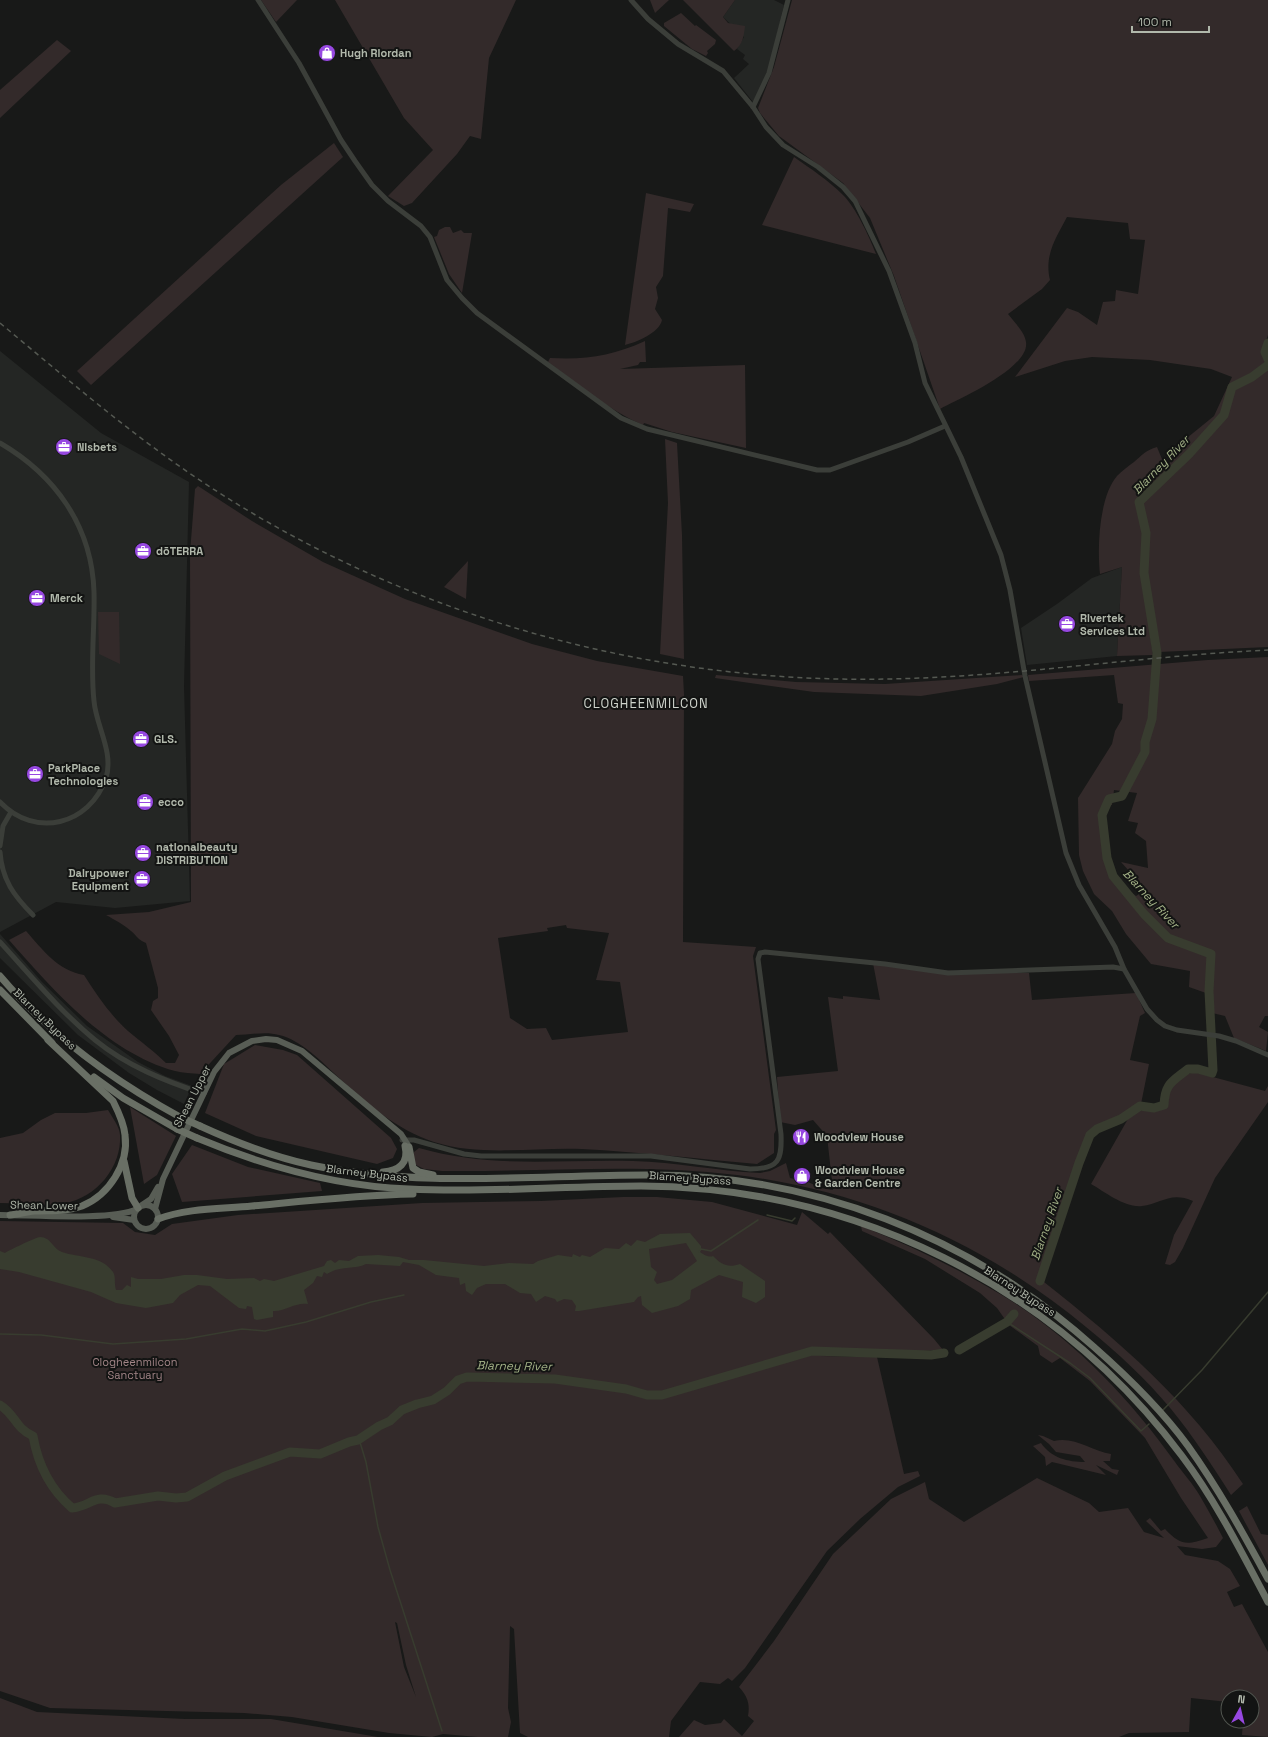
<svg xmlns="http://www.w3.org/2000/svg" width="1268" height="1737" viewBox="0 0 1268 1737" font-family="'Space Grotesk',sans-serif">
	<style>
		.built { fill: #242624 }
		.green { fill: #332a2a; fill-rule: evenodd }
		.water { fill: #383c2f; fill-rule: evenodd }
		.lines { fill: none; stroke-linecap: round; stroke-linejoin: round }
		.stream { stroke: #383c2f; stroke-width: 1.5 }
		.river { stroke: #383c2f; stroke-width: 9 }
		.minor { stroke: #3b3e39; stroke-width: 5 }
		.major { stroke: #585d55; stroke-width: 6 }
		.highway { stroke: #696f65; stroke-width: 7 }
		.rail { stroke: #555952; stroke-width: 1.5; stroke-dasharray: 5 4; stroke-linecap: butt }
		.highway-bridge { stroke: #696f65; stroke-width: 7 }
		.labels { text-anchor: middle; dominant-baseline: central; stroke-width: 4; stroke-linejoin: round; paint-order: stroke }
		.poi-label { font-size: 11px; font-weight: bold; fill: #b1b8ab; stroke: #131413; text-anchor: start }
		.street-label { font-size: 11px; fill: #b1b8ab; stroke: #131413 }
		.park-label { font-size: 11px; fill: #a18486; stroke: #131413 }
		.water-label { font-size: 12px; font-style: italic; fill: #a2b086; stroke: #131413 }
		.quarter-label { font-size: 13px; letter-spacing: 1px; fill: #cfd4cc; stroke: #131413 }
	</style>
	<rect width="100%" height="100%" fill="#181918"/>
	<g class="built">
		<polygon points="735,0 774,0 784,5 768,72 753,102 734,78 749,64 743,59 745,55 737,49 744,37 723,17"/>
		<polygon points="0,351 101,433 189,482 184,686 190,901 115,908 56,902 0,932"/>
		<polygon points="1122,567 1117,656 1027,665 1021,628 1057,604 1092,578"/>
		<polygon points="0,934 42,982 87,1026 138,1062 165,1076 192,1086 184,1104 157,1090 129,1073 78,1035 0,958"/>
	</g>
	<g class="green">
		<polygon points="261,0 297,0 276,22"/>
		<polygon points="335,0 516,0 489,58 481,139 470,136 457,154 412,203 404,206 388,196 433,150 404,118"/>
		<polygon points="650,0 669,0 655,13"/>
		<path d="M683,0H735L723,17L728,23L745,26C744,35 743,45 734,51Z"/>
		<path d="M792,0H1268V335L1263,351L1268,363L1252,376L1230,386L1221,414L1155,485L1136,502L1144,533L1141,571L1153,655L1117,656L1122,567L1100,574C1097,548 1099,497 1117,476C1122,471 1128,466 1134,462C1142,455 1146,450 1157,447L1166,469L1182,442L1214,416L1232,377L1211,369L1150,360L1092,357L1065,361L1015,377L1067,308L1078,312L1097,325L1103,302L1115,301L1116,290L1138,294L1145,240L1130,239L1128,223L1067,217C1056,238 1044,255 1050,280L1042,289L1008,314C1014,322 1025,332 1026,342C1030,368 959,399 940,409L894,276L870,218L843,183L779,136L760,113L758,108L774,67Z"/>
		<polygon points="681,13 695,26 696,25 716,40 715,44 707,51 708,53 706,56 692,49 664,26 664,23"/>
		<polygon points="57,40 71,51 0,118 0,90"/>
		<polygon points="334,143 343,157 91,385 77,371 281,185"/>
		<path d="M794,157C811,169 828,180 843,195C856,208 869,236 876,254L762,225Z"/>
		<path d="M646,193L694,204L690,212L668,208L663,276L656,287L658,298L655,309L662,320C659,333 637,342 625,345Z"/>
		<polygon points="445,227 450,227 453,233 461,230 464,233 472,233 462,293 449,274 434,237 437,236 439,230"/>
		<path d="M645,341L646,362H640L638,365L620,369L745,365L746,448L672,432L644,423L643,425C608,410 579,385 548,362L550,358C586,360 612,356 645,341Z"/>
		<polygon points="1268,366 1268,647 1159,652 1147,574 1149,534 1141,503 1168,477 1218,423 1225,415 1233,388 1256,376"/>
		<polygon points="665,439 677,443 682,535 684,659 660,654 668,503"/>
		<path d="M198,486L252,521L323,562L405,599L532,644L597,661L683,676L684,694L683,942L756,947L753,956L776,1130L774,1134V1153L757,1164C699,1159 640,1152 582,1149C533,1147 482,1157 434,1142C397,1130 366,1103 337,1076C321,1061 301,1040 279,1035C266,1031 249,1035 236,1035L200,1074C192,1073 183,1073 175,1071C108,1053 54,991 9,940L26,931C43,950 57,970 84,975C96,994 111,1016 128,1031C141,1042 154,1051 166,1063H175L179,1055L169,1036L151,1010L153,1001L158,998V988L146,943C138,940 137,936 131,931C123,924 115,920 106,915L149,912L191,902L190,553L195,489ZM566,925L567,928L609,933L596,980L620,982L628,1032L552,1040L546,1028L527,1029L510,1018L498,938L548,931L547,928Z"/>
		<polygon points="468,561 466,599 444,587"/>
		<polygon points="98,612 119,612 120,664 99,654"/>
		<path d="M1268,657V1016H1265L1259,1027L1268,1032L1266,1051L1234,1038L1225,1016L1208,1012L1206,993L1189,987L1190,971L1151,964L1126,934L1112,911L1094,894L1083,871L1079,855L1078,798L1112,744L1115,731L1122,719L1123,704L1118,703L1114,675L1029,681L1028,675L1208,660ZM1114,790L1137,793L1128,821L1138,823L1135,833L1146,841L1148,868L1121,862L1146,890L1136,896C1129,890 1121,883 1117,875C1104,854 1105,829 1107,805H1112Z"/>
		<polygon points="716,675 796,682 885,684 1022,675 1024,677 997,684 921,696 814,692 715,678"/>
		<path d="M873,963L922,970L1029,973L1032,1000L1136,993L1145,1013L1140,1016L1130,1060L1149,1064L1141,1104L1134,1110C1144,1110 1159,1114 1166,1106C1166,1088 1179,1071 1198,1073L1265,1091L1268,1086V1102L1215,1178L1183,1248L1175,1262L1170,1265L1165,1264L1174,1235L1193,1201C1170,1191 1161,1204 1142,1206C1125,1208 1105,1192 1091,1184L1133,1110L1121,1119L1097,1129L1090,1135L1075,1172L1040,1281L1038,1280L1042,1284L1044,1282C1120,1342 1190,1402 1243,1484L1231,1495C1212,1465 1193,1436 1171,1409C1146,1379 1117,1352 1086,1327C986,1244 867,1191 737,1175C640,1163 540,1172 442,1171L424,1169L416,1165L413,1159L414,1152L419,1148C492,1169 559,1159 633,1161C676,1162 717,1171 760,1173L770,1171L786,1163L790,1178L808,1182L821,1188L833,1190L827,1136L813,1120L795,1125L780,1122L777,1077L838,1071L828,997L843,999V996L880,1000Z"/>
		<polygon points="255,1045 283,1050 297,1055 391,1138 397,1149 393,1158 377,1164 256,1136 205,1113 224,1064"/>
		<polygon points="130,1107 176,1136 157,1175 144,1184"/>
		<path d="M108,1110C112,1117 120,1127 120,1135C122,1167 96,1198 65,1203C45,1207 20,1203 0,1203V1138L23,1133L41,1120L55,1113H86Z"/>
		<polygon points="192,1145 248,1167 320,1183 322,1191 182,1202 172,1174"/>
		<path d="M623,1197H657L712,1202L797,1225L802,1212L828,1234L830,1232L934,1339L943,1350L821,1356L877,1357L904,1474L918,1471L920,1476L898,1487L860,1519L827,1551L745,1668L732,1681L728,1678L720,1684L700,1682L671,1721L669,1737H528L520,1733L514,1629L510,1626L508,1708L511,1722L508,1737H478L443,1734L432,1737L389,1733L292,1717L244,1713L50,1708L0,1691V1221L123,1223L135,1232L155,1235L172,1224L238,1215L422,1203L541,1201ZM395,1622L397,1623L406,1665L416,1697L404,1667Z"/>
		<path d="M861,1226C909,1245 955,1267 1000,1294C1069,1335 1128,1396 1175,1462C1183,1473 1193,1484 1200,1496C1208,1510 1216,1524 1223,1538L1216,1547L1202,1549L1177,1546L1185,1555L1218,1561L1230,1569L1240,1586L1227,1592L1234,1607L1242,1604L1268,1652V1737L1242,1735L1243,1721H1252V1697H1228V1702L1191,1698L1189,1732L1129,1733L1119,1737H679L694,1720L705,1725L721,1723L724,1719L742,1736L754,1721L748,1716C750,1704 748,1697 739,1687L774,1641L833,1554L891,1499L925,1482L929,1499L964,1522L1037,1478L1089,1503L1099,1512L1128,1508L1144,1532L1164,1538L1146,1521L1150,1518L1161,1531L1165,1529C1181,1546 1187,1545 1208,1538L1181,1498L1145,1438L1090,1381L1060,1358L1052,1363L1040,1355L1038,1346L1009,1325L997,1308L980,1293L925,1259L862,1231Z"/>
		<path d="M1038,1435L1043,1436L1054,1441C1074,1436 1092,1451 1111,1454L1110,1461H1103L1112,1469L1119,1470L1117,1475L1096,1465L1106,1475L1052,1462L1046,1466L1045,1457L1033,1446L1041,1443C1051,1458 1068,1462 1085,1462L1080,1456L1056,1452L1049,1444Z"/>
		<polygon points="1247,1506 1261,1534 1268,1535 1268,1565 1239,1511"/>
		<polygon points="0,1698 37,1712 185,1719 271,1719 378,1737 0,1737"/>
	</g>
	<path class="water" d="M690,1233L701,1246V1249L699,1251C702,1254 709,1258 713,1256C722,1265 728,1268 740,1264L765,1281V1297L756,1303L742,1297L743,1282L719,1275L691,1290L690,1299L678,1306L652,1313L642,1305L641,1296L638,1297L634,1302L579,1311H575L576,1306L572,1300L564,1299L557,1302L555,1299L545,1296L536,1302L531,1294L520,1293L505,1284H486L477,1288L472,1295L466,1291L465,1283L460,1285L459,1278L436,1275L419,1265L403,1262L400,1266L366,1264C354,1270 341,1265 327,1274L324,1272L322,1277L317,1276L313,1283L304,1290L308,1304C295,1302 284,1312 273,1311V1317L257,1320L254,1319L252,1307L247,1306L246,1309L239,1308L210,1286L198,1285L180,1295L173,1303L146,1308L116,1303L91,1292L19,1272L0,1269V1251L5,1253C7,1251 37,1237 40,1237C51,1237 53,1249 62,1252C79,1258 101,1255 113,1272C116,1276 114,1284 116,1290H122L127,1285L131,1287V1277L138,1279H161L184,1275H197L227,1279L254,1278L260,1281L264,1279L274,1281L324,1266L327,1261L331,1260L335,1263L339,1260L349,1261L358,1256L378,1255L399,1257L409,1260H424L484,1266L509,1263L533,1264L538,1261L558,1255L572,1257L573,1254L580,1257L582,1255L590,1257L605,1248L619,1249L626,1243L631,1246L637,1240L645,1242L660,1234ZM686,1243L697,1261L672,1280L657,1284L654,1280L657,1272L651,1267L649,1249Z"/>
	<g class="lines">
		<g class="stream">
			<polyline points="767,1215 792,1221 795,1218"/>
			<polyline points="699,1252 701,1249 711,1251 758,1220"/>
			<polyline points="1007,1322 1070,1363 1090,1378 1141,1431 1149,1424"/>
			<polyline points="0,1334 41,1335 113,1344 186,1339 242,1329 265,1331 306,1322 371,1302 404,1295"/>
			<polyline points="1163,1410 1202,1370 1268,1292"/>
			<polyline points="359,1439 366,1462 378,1527 390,1570 442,1731"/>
		</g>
		<g class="river">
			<polyline points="1268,343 1265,352 1268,359"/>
			<path d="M1040,1281L1079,1163L1090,1135L1097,1129L1121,1119L1140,1106L1154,1108L1164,1105C1165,1083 1172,1082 1188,1069H1198L1212,1073L1213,1070L1209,991L1211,954L1168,938L1144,914L1113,876L1107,858L1102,815L1109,799L1122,796L1145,752V742L1152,719L1157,653L1144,573L1146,533L1139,502L1189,454L1224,415L1232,387L1252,377L1268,365"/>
			<polyline points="959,1350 1007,1322 1014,1314"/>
			<path d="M0,1405C16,1415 14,1427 33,1436C38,1465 50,1489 72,1508C90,1507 96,1492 115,1503L158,1496L176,1498L187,1497L225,1476L290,1452L320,1454L349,1442L358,1440L379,1426L390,1421L402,1410L417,1404L433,1400L447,1391L458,1380L467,1377L555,1379L626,1389L647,1395H662L812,1351L931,1355L944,1353"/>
		</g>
		<g class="minor">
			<polyline points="258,0 299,63 341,140 355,161 372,185 388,201 421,226 430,237 447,280 462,298 477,313 621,418 647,429 817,470 830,470 908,442 945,426"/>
			<polyline points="631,0 648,19 678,44 723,71 753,107 766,127 783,145 818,167 843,187 855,201 889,271 915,343 925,383 961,457 1001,555 1010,590 1025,676 1066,853 1079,885 1115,947 1124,969 1147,1009 1157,1020 1165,1026 1177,1030 1219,1036 1236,1041 1268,1055"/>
			<polyline points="753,107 769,73 788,0"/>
			<path d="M0,443C55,475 92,526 94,592C95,628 90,665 94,701C96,726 114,752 106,778C90,825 35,839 0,802"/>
			<polyline points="0,846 3,826 11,812"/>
			<path d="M0,852C2,880 14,896 33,915"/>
			<path d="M0,942C31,976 60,1011 95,1040C127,1066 165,1081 204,1094"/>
			<path d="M402,1140H414L464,1154L481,1156H651L750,1169C779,1169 782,1160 781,1134L758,959L760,953L765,952L885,964L948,973L1113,967L1124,969"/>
		</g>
		<g class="major">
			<circle cx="146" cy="1217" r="12"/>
			<polyline points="142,1205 151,1199 158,1187"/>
			<polyline points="155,1209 163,1179 214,1072 229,1053 252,1041 266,1039 277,1040 302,1051 401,1134 408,1145"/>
			<path d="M0,1215C32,1215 112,1221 137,1209"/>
			<polyline points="113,1217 134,1220"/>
		</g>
		<g class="highway">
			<path d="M0,976C50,1035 112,1080 180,1117"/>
			<polyline points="0,990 52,1043"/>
			<polyline points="94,1077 123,1098 177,1129"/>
			<path d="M200,1126C235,1142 273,1157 311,1165C421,1188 535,1175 646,1175C813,1174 970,1236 1094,1347C1128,1377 1161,1409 1188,1446C1218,1488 1243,1533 1268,1579"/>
			<path d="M197,1138C264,1166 335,1186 409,1189C486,1193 564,1186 641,1186C854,1187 1055,1286 1182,1456C1216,1501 1242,1553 1268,1602"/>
			<polyline points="409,1147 413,1168 419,1172 433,1175"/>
			<polyline points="124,1161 132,1198 138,1208"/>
			<path d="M383,1172C399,1171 409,1163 405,1146"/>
			<path d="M10,1215C18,1214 26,1212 34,1211C50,1210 66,1212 82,1206C109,1195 129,1164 125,1135C124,1123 118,1111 113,1101L48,1040"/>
			<path d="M158,1219C187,1208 221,1209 252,1206C305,1201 359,1195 413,1194"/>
		</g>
		<path class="rail" d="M0,323C60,373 119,424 182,468C386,610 638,684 886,679C1014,677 1140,656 1268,650"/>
		<g class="highway-bridge">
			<polyline points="180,1117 200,1126"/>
			<polyline points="177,1129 197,1138"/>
		</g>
	</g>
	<defs>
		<g id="shop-disc" transform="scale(0.9)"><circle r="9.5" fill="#9748e1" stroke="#131413"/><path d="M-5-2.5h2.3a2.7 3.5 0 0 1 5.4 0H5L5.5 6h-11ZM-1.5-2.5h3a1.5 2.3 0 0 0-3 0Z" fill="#fff"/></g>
		<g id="office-disc" transform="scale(0.9)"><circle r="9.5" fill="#9748e1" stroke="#131413"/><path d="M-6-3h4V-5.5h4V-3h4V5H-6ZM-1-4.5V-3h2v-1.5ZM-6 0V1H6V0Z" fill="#fff"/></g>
		<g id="restaurant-disc" transform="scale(0.9)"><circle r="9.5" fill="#9748e1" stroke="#131413"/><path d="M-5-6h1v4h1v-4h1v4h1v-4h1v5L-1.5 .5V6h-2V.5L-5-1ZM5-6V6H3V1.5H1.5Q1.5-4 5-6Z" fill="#fff"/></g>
	</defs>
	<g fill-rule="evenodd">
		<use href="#shop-disc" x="327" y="53"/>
		<use href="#office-disc" x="64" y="447"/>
		<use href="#office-disc" x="143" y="551"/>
		<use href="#office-disc" x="37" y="598"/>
		<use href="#office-disc" x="1067" y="624"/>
		<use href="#office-disc" x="141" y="739"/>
		<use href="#office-disc" x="35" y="774"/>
		<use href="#office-disc" x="145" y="802"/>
		<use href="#office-disc" x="143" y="853"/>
		<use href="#office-disc" x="142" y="879"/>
		<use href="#restaurant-disc" x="801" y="1137"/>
		<use href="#shop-disc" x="802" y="1176"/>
	</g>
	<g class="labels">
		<g class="poi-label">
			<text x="340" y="53">Hugh Riordan</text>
			<text x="77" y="447">Nisbets</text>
			<text x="156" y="551">dōTERRA</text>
			<text x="50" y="598">Merck</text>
			<text x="1080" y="618">Rivertek<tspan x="1080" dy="13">Services Ltd</tspan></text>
			<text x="154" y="739">GLS.</text>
			<text x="48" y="768">ParkPlace<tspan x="48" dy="13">Technologies</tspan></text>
			<text x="158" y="802">ecco</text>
			<text x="156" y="847">nationalbeauty<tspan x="156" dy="13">DISTRIBUTION</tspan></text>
			<text x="129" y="873" text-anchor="end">Dairypower<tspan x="129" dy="13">Equipment</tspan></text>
			<text x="814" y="1137">Woodview House</text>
			<text x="815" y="1170">Woodview House<tspan x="815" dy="13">&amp; Garden Centre</tspan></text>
		</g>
		<g class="street-label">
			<text transform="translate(45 1019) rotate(44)">Blarney Bypass</text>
			<text transform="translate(192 1096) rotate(-63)">Shean Upper</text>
			<text transform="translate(367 1173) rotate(7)">Blarney Bypass</text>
			<text transform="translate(690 1178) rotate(4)">Blarney Bypass</text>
			<text transform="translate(44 1205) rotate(1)">Shean Lower</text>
			<text transform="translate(1020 1291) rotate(33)">Blarney Bypass</text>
		</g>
		<g class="park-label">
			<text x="135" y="1362">Clogheenmilcon<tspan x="135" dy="13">Sanctuary</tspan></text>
		</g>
		<g class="water-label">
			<text transform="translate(1161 465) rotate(-46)">Blarney River</text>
			<text transform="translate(1151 899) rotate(47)">Blarney River</text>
			<text transform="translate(1047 1224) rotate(-71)">Blarney River</text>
			<text transform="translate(514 1366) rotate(1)">Blarney River</text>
		</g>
		<g class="quarter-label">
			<text x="646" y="703">CLOGHEENMILCON</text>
		</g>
	</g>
	<g transform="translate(1240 1709) rotate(8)"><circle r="19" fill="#131413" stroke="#525650"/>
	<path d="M0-3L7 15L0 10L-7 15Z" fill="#9748e1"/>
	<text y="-6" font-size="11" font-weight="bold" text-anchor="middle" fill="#b1b8ab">N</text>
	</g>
	<path d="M1132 26v6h77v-6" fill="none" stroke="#b1b8ab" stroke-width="2"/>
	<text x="1138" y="26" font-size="12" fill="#b1b8ab" stroke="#131413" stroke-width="3" paint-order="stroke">100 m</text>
</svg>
